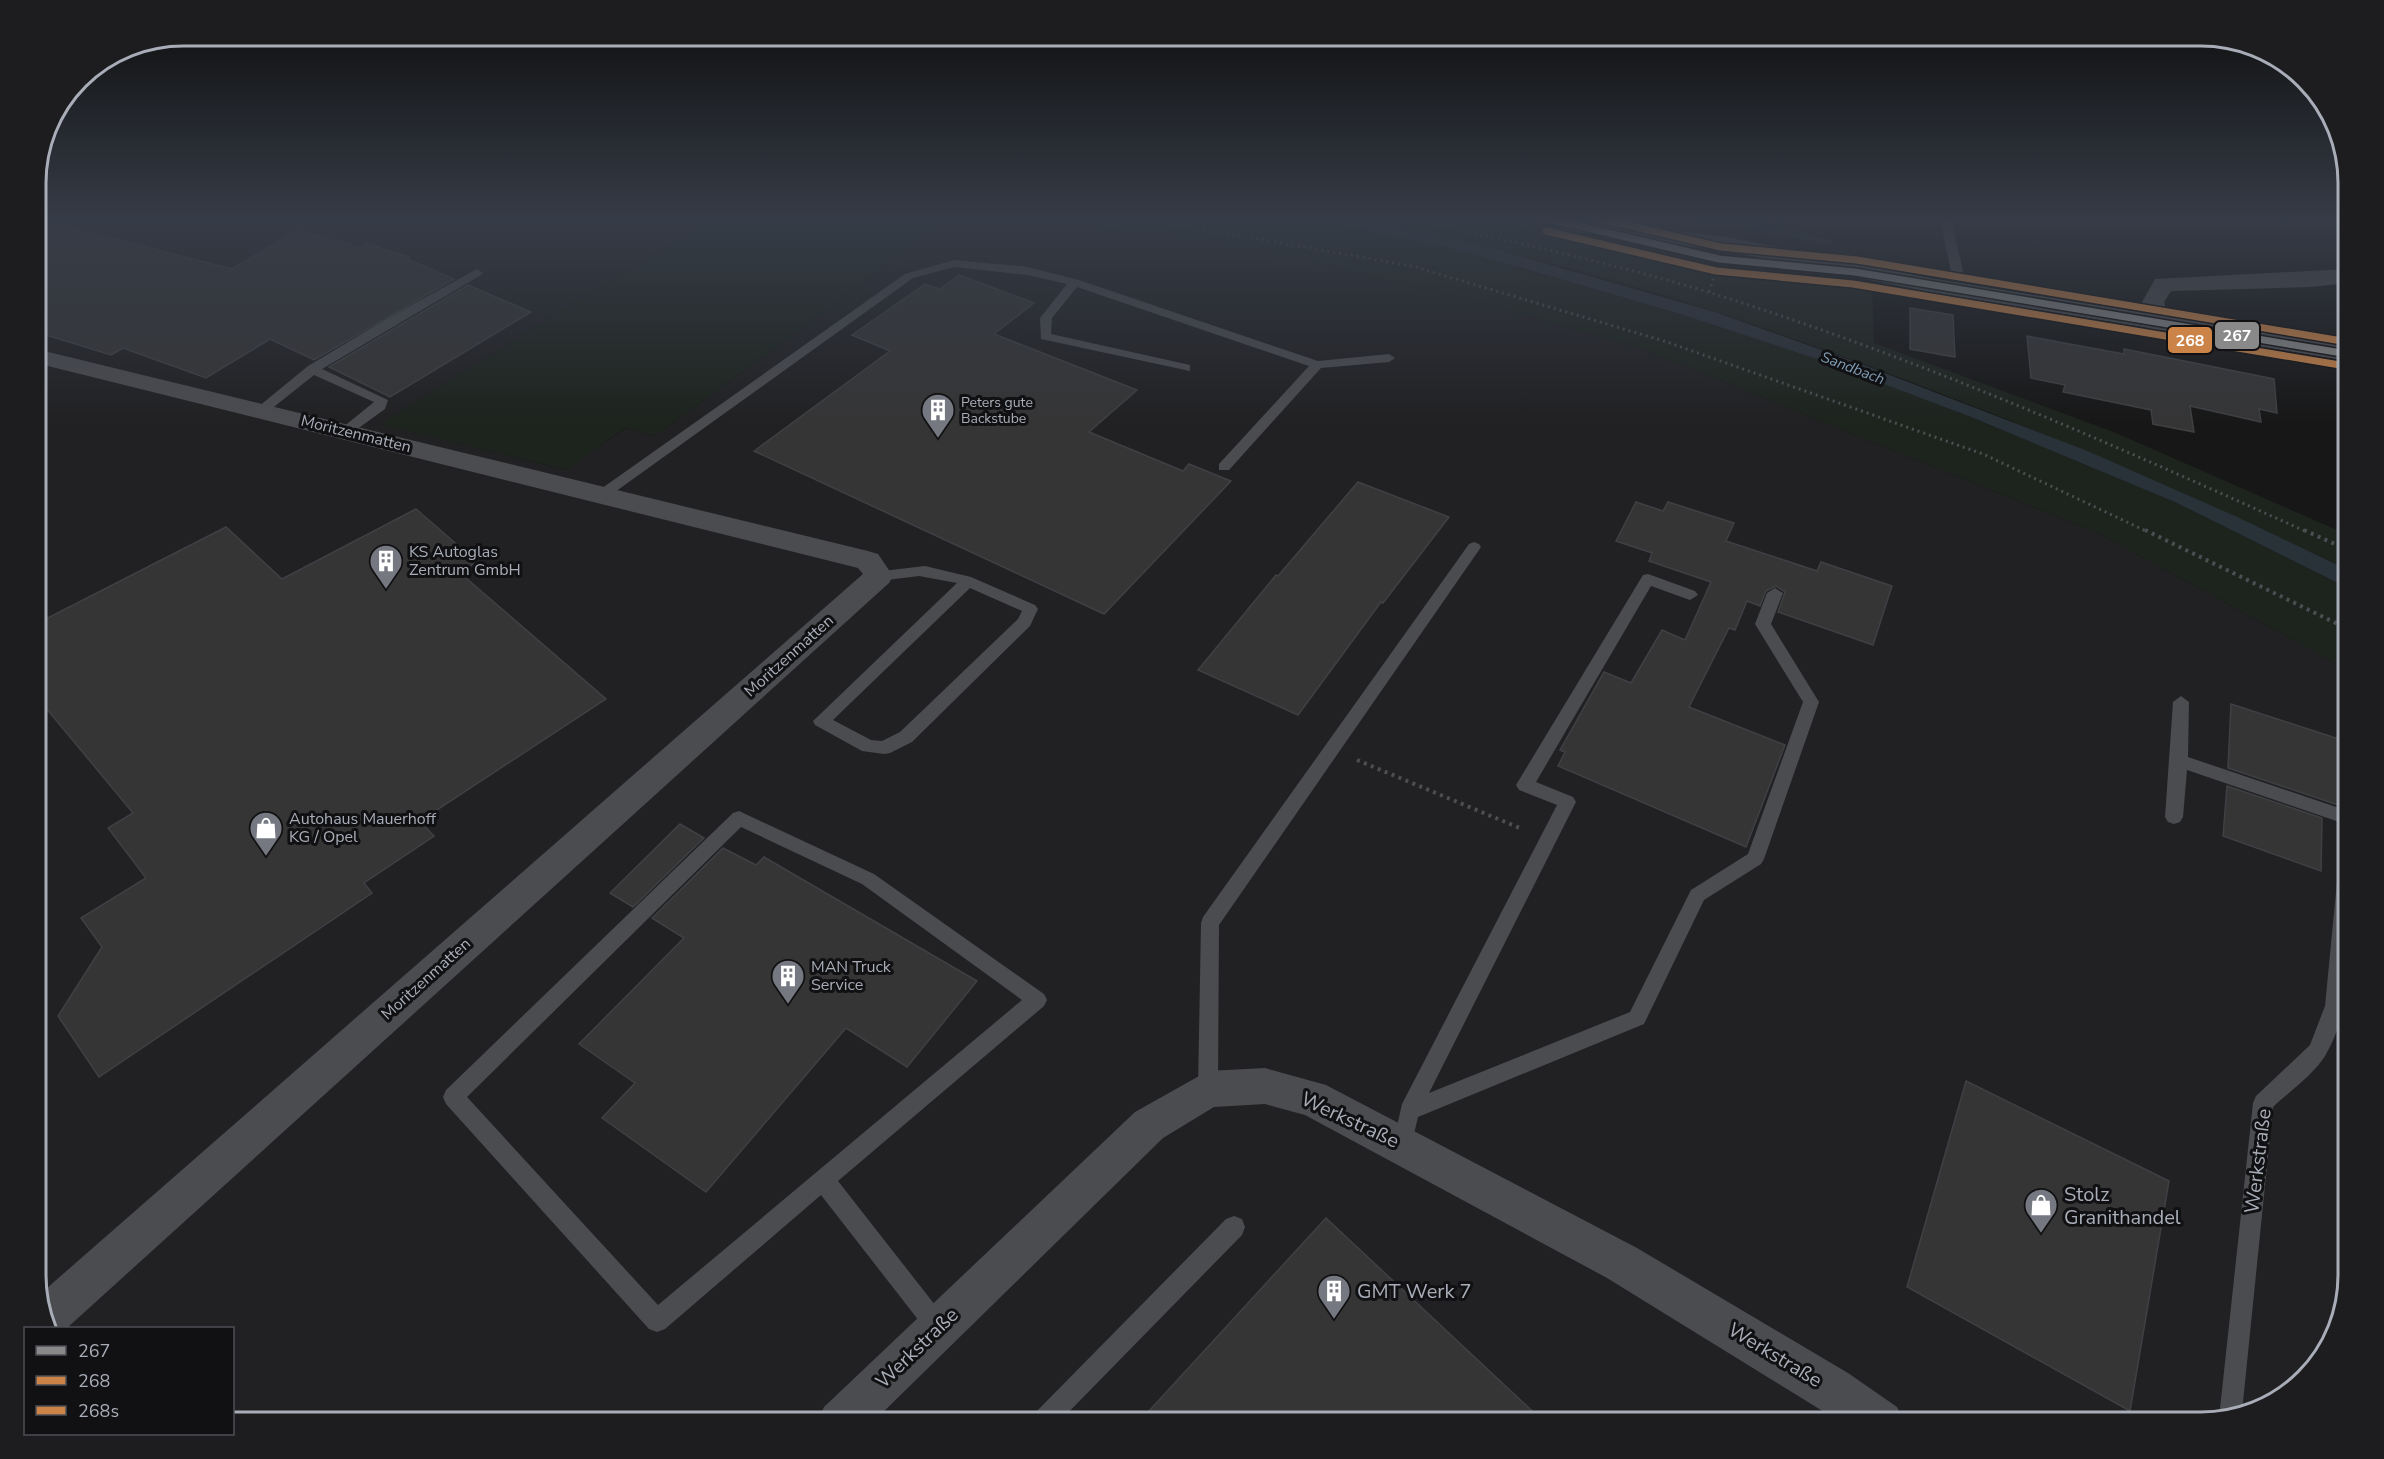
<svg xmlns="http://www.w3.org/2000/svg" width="2384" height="1459" viewBox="0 0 2384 1459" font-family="'Nunito Sans',sans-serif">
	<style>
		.built { fill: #212123 }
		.green { fill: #1d241e }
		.water { fill: #2a3239 }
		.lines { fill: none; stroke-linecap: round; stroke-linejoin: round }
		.stream { fill: #2a3239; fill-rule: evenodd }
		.building { fill: #353536; stroke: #3f4043; stroke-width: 1.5 }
		.path-far1 { stroke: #4d4e52; stroke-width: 3; stroke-dasharray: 2 4; stroke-linecap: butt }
		.path { stroke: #4d4e52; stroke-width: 4; stroke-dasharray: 3 4.5; stroke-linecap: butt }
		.lane { fill: #4b4c50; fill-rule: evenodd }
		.street { fill: #4b4c50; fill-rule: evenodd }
		.secondary { fill: #4a4a4e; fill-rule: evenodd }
		.bus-1-casing { stroke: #111113; stroke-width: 10 }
		.bus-2-casing { stroke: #111113; stroke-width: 10 }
		.bus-3-casing { stroke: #111113; stroke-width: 10 }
		.bus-1 { stroke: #898989; stroke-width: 7 }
		.bus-2 { stroke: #cb8347; stroke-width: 7 }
		.bus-3 { stroke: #cb8347; stroke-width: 7 }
		.labels { text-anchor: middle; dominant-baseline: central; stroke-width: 6; stroke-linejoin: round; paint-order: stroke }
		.far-poi-label { font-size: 14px; fill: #a8adb8; stroke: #111113; text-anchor: start }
		.far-water-label { font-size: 15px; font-style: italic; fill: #7f9bb3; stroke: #111113 }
		.street-label { font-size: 16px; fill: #a8adb8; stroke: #111113 }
		.poi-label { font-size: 16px; fill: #a8adb8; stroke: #111113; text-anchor: start }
		.near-street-label { font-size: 20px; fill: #a8adb8; stroke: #111113 }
		.near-poi-label { font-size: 20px; fill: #a8adb8; stroke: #111113; text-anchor: start }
		.rim { fill: none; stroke: #a8adb8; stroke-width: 3 }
		.line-badge { stroke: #111113; stroke-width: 2 }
		.badge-label { font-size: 16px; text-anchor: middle; font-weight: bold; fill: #fff }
	</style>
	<rect width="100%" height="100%" fill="#171717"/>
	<polygon class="built" points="36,219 708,219 381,424 566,470 626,428 655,436 952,219 984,219 1165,237 1307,262 1484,304 1640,348 2098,533 2348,670 2348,1276 2328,1350 2274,1403 2201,1423 233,1423 232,1328 49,1328 36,1285"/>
	<g class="green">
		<polygon points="708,219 952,219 655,436 625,428 567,470 380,424"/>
		<polygon points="984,219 1312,219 1438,245 1677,313 1820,360 1971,417 2177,503 2348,588 2348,670 2098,533 1640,348 1484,304 1307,262 1165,237"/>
		<path d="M1365,219H1517L1700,264L1872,286L1874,343L2116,433L2346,534L2348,570C2143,472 1932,384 1716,312C1601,274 1483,246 1365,219Z"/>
		<path d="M1684,219C1737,219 1798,223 1845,248Z"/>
	</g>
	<polygon class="water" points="1312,219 1366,219 1498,250 1715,312 1861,364 2085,450 2235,516 2348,570 2348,588 2177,503 1971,417 1820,360 1677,313 1532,271 1438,245"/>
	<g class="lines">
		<polygon class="stream" points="1705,219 1721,219 1829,240 1833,242 1829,244 1709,221"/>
	</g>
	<g class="building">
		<polygon points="36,219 232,269 298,230 361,248 367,244 410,257 407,259 454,279 314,360 270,339 206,378 123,348 111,355 36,332"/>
		<polygon points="959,275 1034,303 994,334 1137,390 1089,432 1183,471 1189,464 1231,481 1104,614 754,451 890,351 852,335 925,284 940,289"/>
		<polygon points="468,285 531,312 390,397 329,367"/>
		<polygon points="1910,308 1953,315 1955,357 1910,349"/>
		<polygon points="2027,336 2124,354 2124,349 2274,379 2277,413 2259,409 2261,422 2190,406 2194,432 2153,424 2151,410 2063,392 2065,385 2031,378"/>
		<polygon points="1358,482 1449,517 1383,603 1381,602 1298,715 1198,670 1276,575 1278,576"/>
		<polygon points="1636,502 1663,511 1668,502 1734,523 1726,541 1817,571 1821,562 1892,586 1873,645 1778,612 1785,592 1776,586 1766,591 1760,606 1747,601 1735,630 1729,628 1689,707 1785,745 1746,847 1558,766 1565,752 1560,750 1604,672 1631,683 1662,630 1685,640 1711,582 1649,561 1652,553 1616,541"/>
		<polygon points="416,509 477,562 459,572 606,699 420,821 434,836 364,883 372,893 99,1077 58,1016 102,947 81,918 146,878 108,828 133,813 36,696 36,624 226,527 282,579"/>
		<polygon points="2231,704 2339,739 2341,806 2228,768"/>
		<polygon points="2227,786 2322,818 2321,871 2223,836"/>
		<polygon points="680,824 704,838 633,907 610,893"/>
		<polygon points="723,848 756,865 764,857 977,981 907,1067 846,1028 706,1192 602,1118 635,1083 579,1044 684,938 652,918"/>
		<polygon points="1966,1081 2169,1181 2130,1411 1907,1287"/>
		<polygon points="1326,1218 1545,1423 1138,1423"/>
	</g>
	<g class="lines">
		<g class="path-far1">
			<polyline points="1144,219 1412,266 1664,341 1983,454 2148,532"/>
			<path d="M1416,219C1515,243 1614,263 1711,293C1916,357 2112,444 2307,532"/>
			<polyline points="1709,292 1716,270"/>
		</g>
		<g class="path">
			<polyline points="2145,530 2348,629"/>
			<polyline points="2304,530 2348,550"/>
			<polyline points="1357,760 1522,829"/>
		</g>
		<g class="lane">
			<polygon points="1940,219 1951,219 1963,271 1961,273 1951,271"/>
			<polygon points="954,260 1028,267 1079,280 1318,361 1389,354 1395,358 1389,362 1321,368 1229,470 1219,470 1219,464 1309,366 1077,287 1052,318 1051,334 1190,365 1190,371 1041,339 1040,318 1067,284 1028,275 954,267 913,278 608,497 598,497 598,491 905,274"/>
			<polygon points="477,269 483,273 481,275 322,369 388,400 385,409 349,435 344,436 337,432 374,402 314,375 265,414 255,414 253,411 308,366 388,318"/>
			<polygon points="1474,542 1479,544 1481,547 1479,550 1219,925 1218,1089 1215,1096 1208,1099 1201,1096 1198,1089 1201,923 1203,917 1469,544"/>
			<path d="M925,566L971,577L1035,605L1038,609L1030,626L912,742L890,753L884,754L862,751L815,725L813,721L957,583L919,576L879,581L874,580L872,576L874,572ZM970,588L1022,611L1018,619L900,732L882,741L871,740L833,720Z"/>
			<polygon points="1648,574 1695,591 1698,595 1690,600 1651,586 1536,782 1573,797 1576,802 1429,1093 1630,1012 1691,890 1748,854 1803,702 1755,624 1767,593 1775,588 1783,593 1771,624 1819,702 1764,859 1761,864 1704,900 1644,1024 1418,1117 1410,1151 1403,1154 1396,1151 1393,1144 1402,1104 1557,805 1519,790 1516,785 1643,575"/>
			<polygon points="2181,696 2189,702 2188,757 2348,811 2348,825 2187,770 2183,817 2180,822 2174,824 2168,822 2165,817 2173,702"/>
			<path d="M739,811L874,874L1044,994L1047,1000L1044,1006L838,1181L946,1319L949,1327L946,1335L938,1338L930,1335L821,1195L665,1329L657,1332L649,1329L446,1104L443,1097L446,1090L733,813ZM741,827L862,884L1022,1000L658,1305L467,1097Z"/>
			<path d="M2348,854C2348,919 2360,997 2325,1056C2315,1073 2288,1093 2273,1107L2242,1412L2219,1418L2253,1103L2256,1096L2310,1045L2325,1006L2339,861L2342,856Z"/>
			<polygon points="1234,1216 1242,1219 1245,1227 1242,1235 1058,1423 1029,1423 1033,1415 1226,1219"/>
		</g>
		<g class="street">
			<polygon points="2348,269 2348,283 2310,287 2171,291 2164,302 2170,325 2166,330 2150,330 2142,302 2155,279"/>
			<polygon points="36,349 868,551 878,554 893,576 889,583 67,1328 49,1328 39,1295 863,574 858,568 36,363"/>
			<polygon points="1265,1068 1326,1085 1637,1248 1848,1373 1897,1407 1904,1423 1842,1423 1607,1278 1305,1115 1265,1104 1214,1107 1163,1138 872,1423 817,1423 824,1407 1135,1112 1208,1071"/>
		</g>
		<polygon class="secondary" points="1564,219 1721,236 1930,278 2348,346 2348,361 1930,292 1721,250 1570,231 1562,229 1559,224"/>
		<g class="bus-1-casing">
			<polyline id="bus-1" points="1549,219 1719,259 1855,272 2348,354"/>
		</g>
		<g class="bus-2-casing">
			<polyline id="bus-2" points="1546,231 1716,271 1853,284 2346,366"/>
		</g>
		<g class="bus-3-casing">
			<polyline id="bus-3" points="1601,219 1721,247 1857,260 2348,342"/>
		</g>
		<use href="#bus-1" class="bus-1"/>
		<use href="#bus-2" class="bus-2"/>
		<use href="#bus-3" class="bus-3"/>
	</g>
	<linearGradient id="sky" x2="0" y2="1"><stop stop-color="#0d0d0d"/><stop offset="0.52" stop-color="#363c47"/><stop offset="1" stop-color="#363c47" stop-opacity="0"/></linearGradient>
	<rect width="2384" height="423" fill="url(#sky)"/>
	<defs>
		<g id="building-pin" transform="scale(1.725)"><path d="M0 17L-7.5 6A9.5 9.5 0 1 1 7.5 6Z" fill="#757880" stroke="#111113"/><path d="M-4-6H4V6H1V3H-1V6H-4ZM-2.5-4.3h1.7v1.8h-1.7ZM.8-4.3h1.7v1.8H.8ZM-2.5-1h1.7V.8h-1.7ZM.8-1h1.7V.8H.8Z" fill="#fff"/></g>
		<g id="shop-pin" transform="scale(1.725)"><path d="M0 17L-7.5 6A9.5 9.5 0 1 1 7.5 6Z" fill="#757880" stroke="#111113"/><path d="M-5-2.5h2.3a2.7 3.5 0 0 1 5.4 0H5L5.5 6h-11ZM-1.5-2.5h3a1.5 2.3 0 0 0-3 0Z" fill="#fff"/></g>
	</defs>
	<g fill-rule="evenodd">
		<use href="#building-pin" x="938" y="410"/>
		<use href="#building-pin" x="386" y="561"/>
		<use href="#shop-pin" x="266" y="828"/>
		<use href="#building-pin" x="788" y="976"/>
		<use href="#shop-pin" x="2041" y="1205"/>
		<use href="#building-pin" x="1334" y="1291"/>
	</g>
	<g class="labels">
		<g class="far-poi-label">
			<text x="961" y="402">Peters gute<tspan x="961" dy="16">Backstube</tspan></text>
		</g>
		<g class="far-water-label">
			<text transform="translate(1853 368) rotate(21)">Sandbach</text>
		</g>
		<g class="street-label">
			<text transform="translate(356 434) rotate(14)">Moritzenmatten</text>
			<text transform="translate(789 656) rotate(-42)">Moritzenmatten</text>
			<text transform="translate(426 979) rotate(-42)">Moritzenmatten</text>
		</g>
		<g class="poi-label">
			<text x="409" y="552">KS Autoglas<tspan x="409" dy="18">Zentrum GmbH</tspan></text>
			<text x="289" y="819">Autohaus Mauerhoff<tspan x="289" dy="18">KG / Opel</tspan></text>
			<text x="811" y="967">MAN Truck<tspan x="811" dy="18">Service</tspan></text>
		</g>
		<g class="near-street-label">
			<text transform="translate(1350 1120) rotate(25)">Werkstraße</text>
			<text transform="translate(2258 1161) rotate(-83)">Werkstraße</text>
			<text transform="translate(917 1348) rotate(-44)">Werkstraße</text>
			<text transform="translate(1775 1355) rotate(31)">Werkstraße</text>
		</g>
		<g class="near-poi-label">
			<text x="2064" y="1194">Stolz<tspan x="2064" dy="23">Granithandel</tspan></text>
			<text x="1357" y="1291">GMT Werk 7</text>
		</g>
	</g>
	<path d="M0 0H2384V1459H0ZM183 46H2201A137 137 0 0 1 2338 183V1275A137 137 0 0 1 2201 1412H183A137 137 0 0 1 46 1275V183A137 137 0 0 1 183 46Z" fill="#1d1d20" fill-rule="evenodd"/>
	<path class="rim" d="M183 46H2201A137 137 0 0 1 2338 183V1275A137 137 0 0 1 2201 1412H183A137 137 0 0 1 46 1275V183A137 137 0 0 1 183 46Z"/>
	<g class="line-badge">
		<rect x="2214" y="321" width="46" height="29" rx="6" fill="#898989"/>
		<rect x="2167" y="326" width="46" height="28" rx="6" fill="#cb8347"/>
	</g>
	<g class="badge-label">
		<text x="2237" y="341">267</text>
		<text x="2190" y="346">268</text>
	</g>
	<rect x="24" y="1327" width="210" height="108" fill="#111113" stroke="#4d4f55" stroke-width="1.5"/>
	<rect x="36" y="1346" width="30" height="9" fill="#898989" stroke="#4d4f55" stroke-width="1.5"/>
	<text x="78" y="1357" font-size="18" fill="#a8adb8">267</text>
	<rect x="36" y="1376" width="30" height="9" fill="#cb8347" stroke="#4d4f55" stroke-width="1.5"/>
	<text x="78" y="1387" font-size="18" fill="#a8adb8">268</text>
	<rect x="36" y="1406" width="30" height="9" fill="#cb8347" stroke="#4d4f55" stroke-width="1.5"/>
	<text x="78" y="1417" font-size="18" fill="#a8adb8">268s</text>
</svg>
